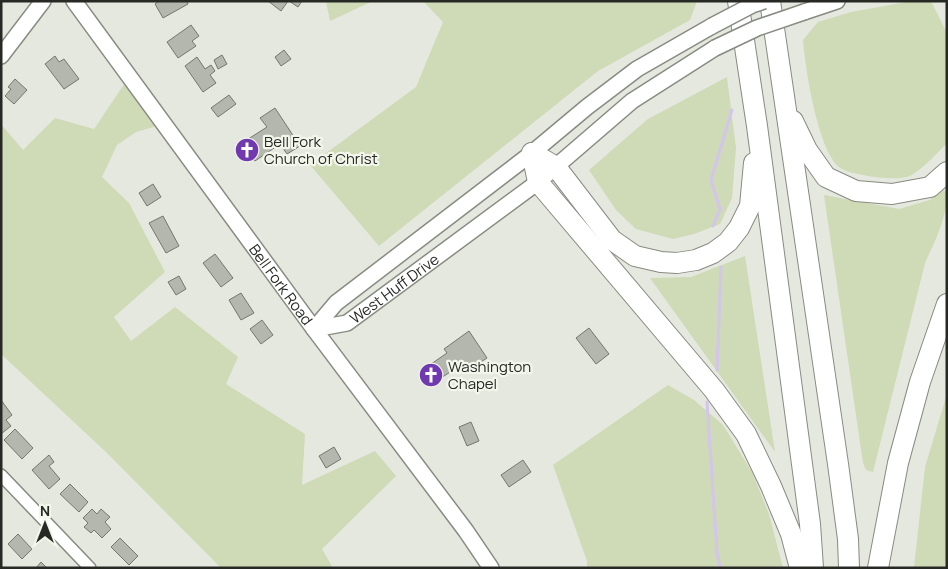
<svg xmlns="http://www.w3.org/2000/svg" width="948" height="569" viewBox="0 0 948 569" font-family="Manrope,sans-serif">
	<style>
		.green { fill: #cfdab7 }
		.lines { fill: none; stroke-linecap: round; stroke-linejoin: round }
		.stream { stroke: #d3c5ec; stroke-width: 3 }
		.building { fill: #b4b7ad; stroke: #74776e }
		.minor-casing { stroke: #888b82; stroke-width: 14 }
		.secondary-casing { stroke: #888b82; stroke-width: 18 }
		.motorway-casing { stroke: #888b82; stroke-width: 22 }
		.minor { stroke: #fff; stroke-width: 11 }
		.secondary { stroke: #fff; stroke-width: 15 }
		.motorway { stroke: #fff; stroke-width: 20 }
		.secondary-bridge-casing { stroke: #888b82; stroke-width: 18; stroke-linecap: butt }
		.secondary-bridge { stroke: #fff; stroke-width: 15 }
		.labels { text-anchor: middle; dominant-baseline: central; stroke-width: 4.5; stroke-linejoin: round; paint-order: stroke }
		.poi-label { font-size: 15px; fill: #272925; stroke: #f2f6eb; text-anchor: start }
		.street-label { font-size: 15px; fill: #272925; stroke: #f2f6eb }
	</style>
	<rect width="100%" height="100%" fill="#e5e8de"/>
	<g class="green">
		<polygon points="326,1 373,1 330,21"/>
		<polygon points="423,1 697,1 690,20 598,71 379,246 310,165 416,87 443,22"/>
		<path d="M912,1H931L947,33V143C936,154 924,168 910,176C901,180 878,178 868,176C860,174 849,173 842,169C818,156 805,66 803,40L818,22L851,12Z"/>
		<polygon points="727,77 736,148 732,198 720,224 694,234 673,239 636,229 616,210 589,170 648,119"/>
		<polygon points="127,80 164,124 136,132 117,145 102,177 129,203 165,272 114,317 131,341 175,307 238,357 226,384 305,434 302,485 375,451 396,476 322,549 333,568 221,568 107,453 1,354 1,124 23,150 55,118 94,129"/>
		<path d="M942,189L947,193C947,218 935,241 925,263L873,472L866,470L863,463L824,195L899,209L930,200Z"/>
		<polygon points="745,256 775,452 650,278 691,277"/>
		<polygon points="668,385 694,400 723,425 752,472 769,514 783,568 587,568 587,561 553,465"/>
		<polygon points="947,394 947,568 914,568 925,467"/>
	</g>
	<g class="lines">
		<g class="stream">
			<polyline points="713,226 720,209 711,180 732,110"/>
			<polyline points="717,370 721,267"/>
			<polyline points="707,402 717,552 720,568"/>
		</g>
	</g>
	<g class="building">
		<polygon points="159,1 187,1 188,4 163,18 155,4"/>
		<polygon points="268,1 288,1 281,11"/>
		<polygon points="289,1 302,1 298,7"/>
		<polygon points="191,25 199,36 192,41 196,46 178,58 167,42"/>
		<polygon points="284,50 291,59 281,66 275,57"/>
		<polygon points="222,55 227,64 218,69 214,60"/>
		<polygon points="55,56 59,62 64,59 79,79 64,89 45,64"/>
		<polygon points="197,57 205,69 211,65 215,71 210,75 216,83 203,92 185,66"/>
		<polygon points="15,79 27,90 14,104 5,96 11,89 8,87"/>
		<polygon points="229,95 236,104 218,117 211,108"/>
		<polygon points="275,108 300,146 287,154 280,144 255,161 242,143 267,127 260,118"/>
		<polygon points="153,184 161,197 147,206 139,193"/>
		<polygon points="163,216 179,246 166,253 149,223"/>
		<polygon points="215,254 233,278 221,287 203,263"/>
		<polygon points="179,276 186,289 176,295 168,282"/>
		<polygon points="241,293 254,313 241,320 229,300"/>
		<polygon points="262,320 273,335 261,344 250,329"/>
		<polygon points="589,328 609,354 596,364 576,338"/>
		<polygon points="469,331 487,358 473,367 470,364 461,371 458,367 430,385 421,371 447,353 444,349"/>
		<polygon points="1,400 12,415 6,420 11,426 1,434"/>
		<polygon points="471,422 479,441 467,446 459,427"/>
		<polygon points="15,429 33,448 22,459 4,440"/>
		<polygon points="334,447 341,459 326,468 319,456"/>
		<polygon points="49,455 54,462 49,466 60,479 49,489 32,470"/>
		<polygon points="523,460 531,472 509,487 501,475"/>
		<polygon points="70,484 88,502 79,512 60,494"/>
		<polygon points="92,509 97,514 101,509 110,517 105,522 111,529 102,538 94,530 91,533 84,527 88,523 83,518"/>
		<polygon points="18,534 32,549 22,559 8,544"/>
		<polygon points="120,538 138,556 129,565 111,547"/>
		<polygon points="41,562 47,568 36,568"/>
	</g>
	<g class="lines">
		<g class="minor-casing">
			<polyline id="minor" points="1,475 90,568"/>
		</g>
		<g class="secondary-casing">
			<g id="secondary">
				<path id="s1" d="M74,1L314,329L466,531L491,568"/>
				<polyline points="804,12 837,1"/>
				<polyline points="1,56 43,1"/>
				<polyline points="314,329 336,303 532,153 587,107 637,69 712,26"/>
				<path id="s2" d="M314,329L347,323L538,182L632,101L715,48"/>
			</g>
		</g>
		<g class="motorway-casing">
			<g id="motorway">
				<polyline points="738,1 757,126 810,524 813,568"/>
				<polyline points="770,1 838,464 848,539 849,568"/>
				<polyline points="793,121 807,150 826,177 856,191 892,194 930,187 947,172"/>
				<polyline points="532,153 538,182 714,390 746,434 771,486 791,534 800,568"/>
				<polyline points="532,153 556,167 612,240 635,256 661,262 677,263 696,260 713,253 728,242 739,228 750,206 754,163"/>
				<polyline points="878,568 898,463 920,382 947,304"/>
			</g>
		</g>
		<use href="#minor" class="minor"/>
		<use href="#secondary" class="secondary"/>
		<use href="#motorway" class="motorway"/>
		<g class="secondary-bridge-casing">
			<g id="secondary-bridge">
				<polyline points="712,26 752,5 764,1"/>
				<polyline points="715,48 757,28 804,12"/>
			</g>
		</g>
		<use href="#secondary-bridge" class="secondary-bridge"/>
	</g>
	<defs>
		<g id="church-disc" transform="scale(1.25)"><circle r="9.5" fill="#7039af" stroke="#f2f6eb"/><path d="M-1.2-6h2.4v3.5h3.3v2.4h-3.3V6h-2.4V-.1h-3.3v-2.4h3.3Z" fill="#fff"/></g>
	</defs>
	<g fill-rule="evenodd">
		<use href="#church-disc" x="247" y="150"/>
		<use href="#church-disc" x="431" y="375"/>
	</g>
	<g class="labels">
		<g class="poi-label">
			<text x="264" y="141">Bell Fork<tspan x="264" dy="17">Church of Christ</tspan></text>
			<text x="448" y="366">Washington<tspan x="448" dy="17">Chapel</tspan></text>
		</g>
		<g class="street-label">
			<text stroke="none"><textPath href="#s1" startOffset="351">Bell Fork Road</textPath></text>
			<text stroke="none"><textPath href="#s2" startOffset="92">West Huff Drive</textPath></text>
		</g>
	</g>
	<rect width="948" height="569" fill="none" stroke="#272925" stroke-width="5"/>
	<g transform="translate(45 524)" stroke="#f2f6eb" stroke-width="4" paint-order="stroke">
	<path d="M0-4L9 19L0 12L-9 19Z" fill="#272925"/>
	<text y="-8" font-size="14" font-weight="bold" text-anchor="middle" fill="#272925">N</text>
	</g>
</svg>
